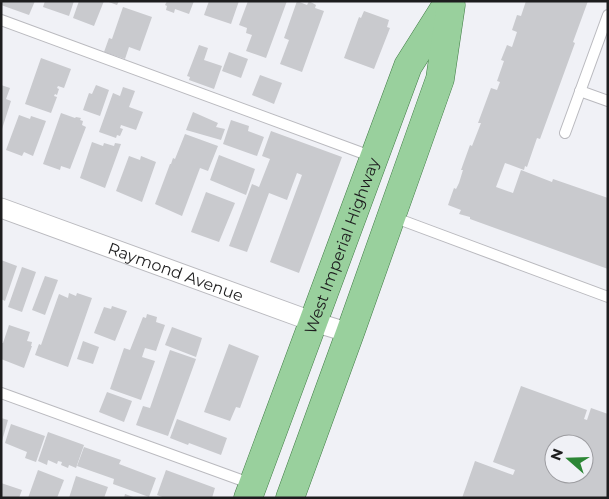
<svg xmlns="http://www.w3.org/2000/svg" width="609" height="499" viewBox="0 0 609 499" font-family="Montserrat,sans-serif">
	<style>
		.building { fill: #c9cace; fill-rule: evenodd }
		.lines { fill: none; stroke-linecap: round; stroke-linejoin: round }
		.service-casing { stroke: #bababf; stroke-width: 12 }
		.minor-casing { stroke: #bababf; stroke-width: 21 }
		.primary-casing { stroke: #417d46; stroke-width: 29 }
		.service { stroke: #fff; stroke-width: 10 }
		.minor { stroke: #fff; stroke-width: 19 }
		.primary { stroke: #99d09d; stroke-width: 28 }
		.labels { text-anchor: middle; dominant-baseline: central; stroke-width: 4; stroke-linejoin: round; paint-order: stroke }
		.street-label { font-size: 16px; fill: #1d1d1e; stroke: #f0f1f6 }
	</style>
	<rect width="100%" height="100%" fill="#f0f1f6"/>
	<g class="building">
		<polygon points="1,1 35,1 29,15 1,5"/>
		<polygon points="45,1 74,1 69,16 43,7"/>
		<polygon points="79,1 104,1 94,26 73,18"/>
		<polygon points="106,1 119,1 117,5"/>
		<polygon points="167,1 194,1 189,14 175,9 174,13 166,10 167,6 165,5"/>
		<polygon points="209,1 239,1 231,24 204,15"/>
		<polygon points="248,1 287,1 266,58 246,51 252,35 246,33 247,28 239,25"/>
		<polygon points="297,1 307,5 309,1 316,5 315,8 324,11 302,72 280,64 289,40 284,38"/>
		<polygon points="526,1 588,1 573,42 575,43 540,139 537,138 527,167 525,166 524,170 505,163 496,187 513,193 521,170 552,182 553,179 608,198 608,269 470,219 470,217 459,214 461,210 448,205 454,188 456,189 459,183 463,170 461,170 470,145 472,146 481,123 478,123 491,88 497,90 500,82 497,81 504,61 501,60 507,45 512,47 517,32 512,30 517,15 521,16"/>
		<polygon points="123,7 152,17 140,51 129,47 125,59 104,52 109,38 112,39"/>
		<polygon points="364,11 389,20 387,27 390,28 374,69 344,58 359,17 361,18"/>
		<polygon points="199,45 208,48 204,60 222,66 214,89 189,80 190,77 187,76"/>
		<polygon points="229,52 248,59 241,78 222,71"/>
		<polygon points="41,58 71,69 64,88 58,86 57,88 59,89 57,95 55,94 54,96 57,97 51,113 25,104"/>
		<polygon points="260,75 282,83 274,104 252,95"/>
		<polygon points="1,85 10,88 6,99 11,101 2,129"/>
		<polygon points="96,85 109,90 100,116 83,110 89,93 92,94"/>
		<polygon points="123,87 135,91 129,107 143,112 136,130 121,125 120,128 123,129 120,136 117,135 116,138 99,132 113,93 120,96"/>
		<polygon points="193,112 218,123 216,127 225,129 221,140 186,130"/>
		<polygon points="61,113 75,118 76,117 81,118 80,120 83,121 82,125 86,127 70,169 61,166 60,170 43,164"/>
		<polygon points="19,115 30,119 31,116 46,121 33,156 24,152 22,156 6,150"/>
		<polygon points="231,120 249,126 248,131 264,137 257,156 223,144"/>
		<polygon points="271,131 342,157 299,273 270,262 302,175 297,173 287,200 269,193 247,252 229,246 252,184 259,187 270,159 262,156"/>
		<polygon points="185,134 218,146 208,171 200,168 182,216 155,204 170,164 171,164 173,158 175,159"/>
		<polygon points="92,142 103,146 104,143 114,146 115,143 121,144 105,188 80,178"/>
		<polygon points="219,155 255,169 246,195 210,180"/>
		<polygon points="129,156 140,160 141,156 156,162 142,202 116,191"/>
		<polygon points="206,192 235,203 219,242 191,232"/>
		<polygon points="1,260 17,266 5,301 1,299"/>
		<polygon points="22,267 36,272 22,312 8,307"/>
		<polygon points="45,276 58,280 45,315 32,310"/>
		<polygon points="69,293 76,296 77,293 92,298 68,367 35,355 39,344 41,345 59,294 68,298"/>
		<polygon points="112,306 127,311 115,341 94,333 104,307 111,309"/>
		<polygon points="147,314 157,317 156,322 165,325 156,351 145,348 142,357 155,361 141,400 110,389 124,348 130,350 143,317 146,318"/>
		<polygon points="9,325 30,332 27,341 32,342 31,346 32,346 24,368 1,359 1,343 3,343"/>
		<polygon points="172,327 202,338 196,357 165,345"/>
		<polygon points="83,341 99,347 93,364 77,359"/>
		<polygon points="229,344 259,356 240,408 236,407 230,421 204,412"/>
		<polygon points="170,350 196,359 168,436 136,425 143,406 150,408"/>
		<path d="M521,386L587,410L584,419L587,420L591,408L608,414V498H462L475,461L513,475L515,470L493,462ZM554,444H584V474H554Z"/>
		<polygon points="107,392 132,401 124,422 99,412"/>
		<polygon points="1,418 8,420 2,441 1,441"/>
		<polygon points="177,419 227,438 221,455 189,443 188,445 170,438"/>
		<polygon points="11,424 45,436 36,462 25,458 27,452 5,443"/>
		<polygon points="48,432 84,445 76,468 69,465 68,468 61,465 62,462 58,461 57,464 48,460 47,465 38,461"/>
		<polygon points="84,447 121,460 119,464 156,478 149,497 113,484 114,479 77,466"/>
		<polygon points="38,470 64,480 57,498 28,498"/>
		<polygon points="166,470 215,488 212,498 165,498 157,495"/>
		<polygon points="76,476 108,487 104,498 69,498"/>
		<polygon points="1,483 22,490 19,498 1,498"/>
		<polygon points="125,494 136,498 124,498"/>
	</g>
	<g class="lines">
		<g class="service-casing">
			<g id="service">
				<polyline points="1,20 373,157"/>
				<polyline points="580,91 608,101"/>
				<polyline points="565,133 608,15"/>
				<polyline points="393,217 608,297"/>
				<polyline points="1,393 252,484"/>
			</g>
		</g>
		<g class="minor-casing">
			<g id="minor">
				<path id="s1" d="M1,208L314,322L350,333"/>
			</g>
		</g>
		<g class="primary-casing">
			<g id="primary">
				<path id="s2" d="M248,498L408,66L449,1"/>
				<polyline points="290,498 350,333 440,79 451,5"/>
			</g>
		</g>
		<use href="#service" class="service"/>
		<use href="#minor" class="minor"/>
		<use href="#primary" class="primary"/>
	</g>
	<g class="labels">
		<g class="street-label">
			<text stroke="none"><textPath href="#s2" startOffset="269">West Imperial Highway</textPath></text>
			<text stroke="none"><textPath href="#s1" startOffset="186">Raymond Avenue</textPath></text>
		</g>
	</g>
	<rect width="609" height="499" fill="none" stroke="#1d1d1e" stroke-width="5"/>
	<g transform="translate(569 459) rotate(290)"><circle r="24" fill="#f0f1f6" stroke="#9c9ca0"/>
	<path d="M0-4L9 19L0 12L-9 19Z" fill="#2c8635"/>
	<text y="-8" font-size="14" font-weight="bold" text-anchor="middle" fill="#1d1d1e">N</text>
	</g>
</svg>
